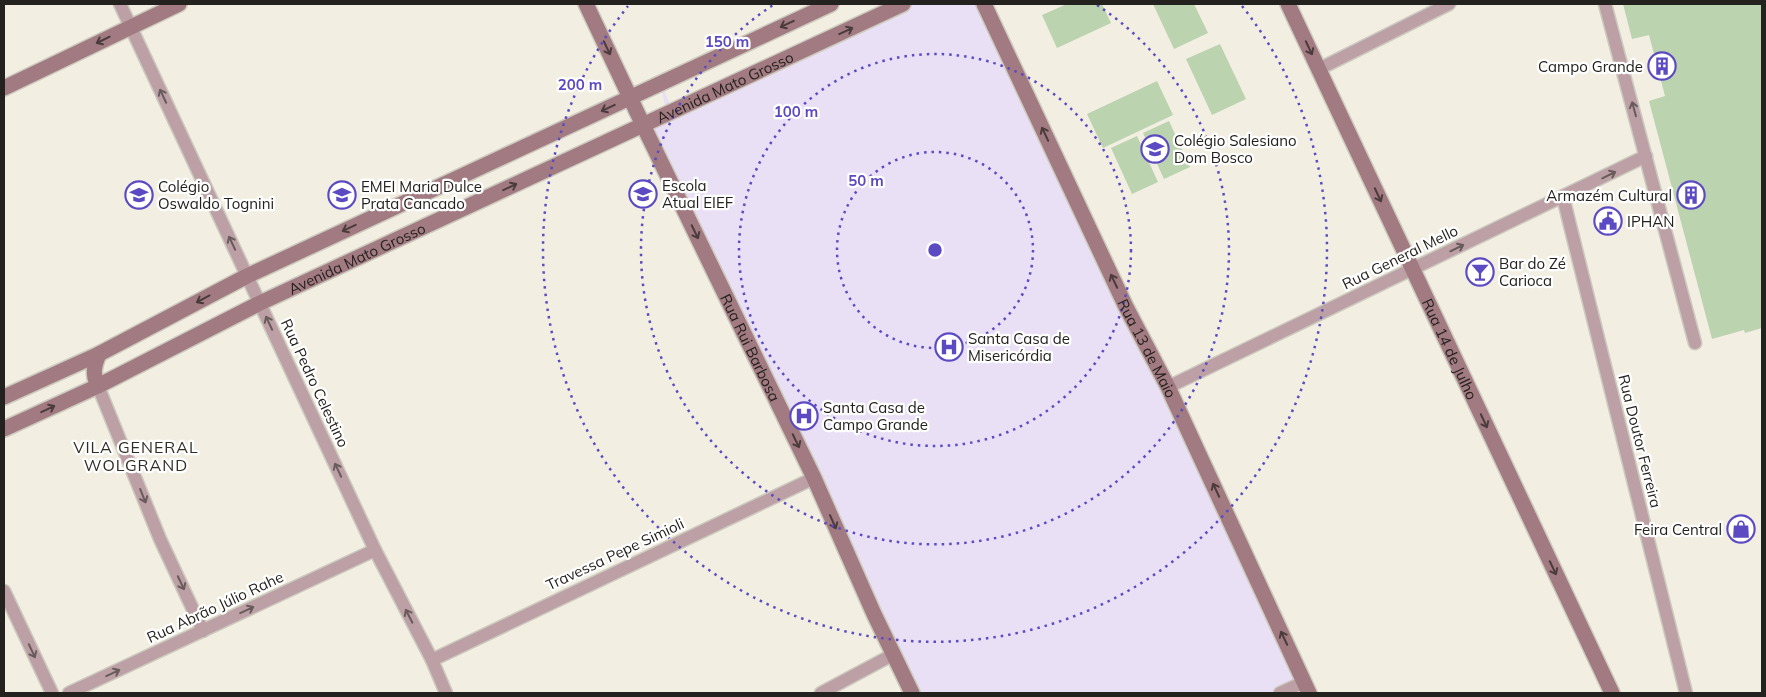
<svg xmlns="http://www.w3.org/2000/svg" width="1766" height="697" viewBox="0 0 1766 697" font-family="Mulish,sans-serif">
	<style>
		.medical { fill: #e9e0f6 }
		.green { fill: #bbd3ae }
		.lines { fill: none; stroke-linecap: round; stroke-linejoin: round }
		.street-casing { stroke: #cdcabf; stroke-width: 15 }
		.secondary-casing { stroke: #cdcabf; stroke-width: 18 }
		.street { stroke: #bca0a5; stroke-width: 12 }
		.secondary { stroke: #a27a81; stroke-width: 15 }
		.oneway { stroke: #4a3c3c }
		.oneway2 { stroke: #685b5b }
		.ring { fill: none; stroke: #5c4ac2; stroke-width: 2.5; stroke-dasharray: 2.5 5 }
		.labels { text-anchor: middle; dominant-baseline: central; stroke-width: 4.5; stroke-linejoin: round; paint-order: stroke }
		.poi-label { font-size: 15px; fill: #24221e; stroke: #fff; text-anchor: start }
		.street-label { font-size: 15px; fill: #24221e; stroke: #fff }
		.neighbourhood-label { font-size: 16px; letter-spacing: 1px; fill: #302d23; stroke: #fff }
		.centre { fill: #5c4ac2; stroke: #fff; stroke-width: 2.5 }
		.ring-label { font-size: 15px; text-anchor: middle; font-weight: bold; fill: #5c4ac2; stroke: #fff; stroke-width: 4.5; stroke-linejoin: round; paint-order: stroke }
	</style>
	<rect width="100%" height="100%" fill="#f2efe2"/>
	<polygon class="medical" points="903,4 984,4 1304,682 1280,693 912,693 643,125 667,114 658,76 673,111"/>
	<g class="green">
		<polygon points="1067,4 1102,4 1111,23 1057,48 1042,15"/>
		<polygon points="1153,4 1194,4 1208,33 1174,49"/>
		<polygon points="1623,4 1762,4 1762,328 1745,333 1744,330 1712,339 1649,101 1665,96 1649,35 1632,39"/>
		<polygon points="1220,44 1246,99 1212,115 1186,59"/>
		<polygon points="1157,81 1173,115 1103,148 1087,114"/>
		<polygon points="1169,121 1190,167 1164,179 1143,133"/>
		<polygon points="1137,136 1158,182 1132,194 1111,148"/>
	</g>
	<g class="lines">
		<g class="street-casing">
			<g id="street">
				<polyline points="120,4 375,550 432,660 446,693"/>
				<polyline points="1605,4 1695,343"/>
				<polyline points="1319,69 1449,4"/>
				<polyline points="1563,197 1686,693"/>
				<polyline points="98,386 160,539 203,631"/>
				<polyline points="1168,387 1646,156"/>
				<polyline points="4,591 52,693"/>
				<polyline points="432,660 814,478"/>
				<polyline points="69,693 375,550"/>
				<polyline points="821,693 894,654"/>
				<polyline points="1280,693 1304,682"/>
			</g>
		</g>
		<g class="secondary-casing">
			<g id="secondary">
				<path id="s1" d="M586,4L643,125L814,478L874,614L912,693"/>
				<path id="s2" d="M984,4L1126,307L1168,387L1309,693"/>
				<path id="s3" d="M1288,4L1612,693"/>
				<polyline points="4,88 179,4"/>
				<path d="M98,386C92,374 94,366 99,354"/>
				<polyline points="4,397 99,354 247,276 831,4"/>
				<path id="s4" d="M4,429L98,386L260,303L903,4"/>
			</g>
		</g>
		<use href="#street" class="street"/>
		<use href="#secondary" class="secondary"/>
	</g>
	<defs><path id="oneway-shaft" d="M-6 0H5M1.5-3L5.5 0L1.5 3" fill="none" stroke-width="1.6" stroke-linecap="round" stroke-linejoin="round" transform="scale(1.25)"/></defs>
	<g class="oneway">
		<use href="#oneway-shaft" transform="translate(787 24) rotate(155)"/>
		<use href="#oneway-shaft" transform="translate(846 31) rotate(-25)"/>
		<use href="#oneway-shaft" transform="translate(103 40) rotate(154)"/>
		<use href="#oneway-shaft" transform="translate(607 48) rotate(65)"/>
		<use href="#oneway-shaft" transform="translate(1309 48) rotate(65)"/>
		<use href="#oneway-shaft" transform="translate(608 108) rotate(155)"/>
		<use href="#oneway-shaft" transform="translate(1045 134) rotate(-115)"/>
		<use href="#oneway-shaft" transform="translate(510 187) rotate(-25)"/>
		<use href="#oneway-shaft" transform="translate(1378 195) rotate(65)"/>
		<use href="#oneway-shaft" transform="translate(349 228) rotate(155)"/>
		<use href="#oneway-shaft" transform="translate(695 232) rotate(64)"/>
		<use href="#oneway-shaft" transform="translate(1114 281) rotate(-115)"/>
		<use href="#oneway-shaft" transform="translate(203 299) rotate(152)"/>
		<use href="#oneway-shaft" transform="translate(48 409) rotate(-25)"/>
		<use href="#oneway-shaft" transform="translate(1484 421) rotate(65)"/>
		<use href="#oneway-shaft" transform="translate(796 441) rotate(64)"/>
		<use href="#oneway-shaft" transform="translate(1216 490) rotate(-115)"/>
		<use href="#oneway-shaft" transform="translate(833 522) rotate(66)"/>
		<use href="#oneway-shaft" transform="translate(1553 568) rotate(65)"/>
		<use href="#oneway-shaft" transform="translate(1284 638) rotate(-115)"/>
	</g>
	<g class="oneway2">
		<use href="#oneway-shaft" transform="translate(163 96) rotate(-115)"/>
		<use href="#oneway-shaft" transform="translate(1634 109) rotate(-105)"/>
		<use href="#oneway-shaft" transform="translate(1609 175) rotate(-26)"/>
		<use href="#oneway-shaft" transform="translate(232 243) rotate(-115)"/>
		<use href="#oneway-shaft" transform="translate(1457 248) rotate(-26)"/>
		<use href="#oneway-shaft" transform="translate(269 323) rotate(-115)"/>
		<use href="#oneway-shaft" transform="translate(338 470) rotate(-115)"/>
		<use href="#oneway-shaft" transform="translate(143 496) rotate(68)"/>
		<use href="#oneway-shaft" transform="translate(181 583) rotate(65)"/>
		<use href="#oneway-shaft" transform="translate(247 610) rotate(-25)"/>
		<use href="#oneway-shaft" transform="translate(409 616) rotate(-117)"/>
		<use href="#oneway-shaft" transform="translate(32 651) rotate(65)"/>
		<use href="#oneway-shaft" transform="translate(113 673) rotate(-25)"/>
	</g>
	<g class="ring">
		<circle cx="935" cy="250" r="98"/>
		<circle cx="935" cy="250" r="196"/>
		<path d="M1097 5A294 294 0 1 1 773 5"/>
		<path d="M1242 6A392 392 0 1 1 628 6"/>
	</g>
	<defs>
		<g id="building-ring" transform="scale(1.4375)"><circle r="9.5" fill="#fff" stroke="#5c4ac2" stroke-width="1.5"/><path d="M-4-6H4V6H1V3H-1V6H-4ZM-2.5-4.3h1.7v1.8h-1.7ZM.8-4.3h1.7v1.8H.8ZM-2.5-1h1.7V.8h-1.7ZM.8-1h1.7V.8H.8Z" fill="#5c4ac2"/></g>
		<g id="school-ring" transform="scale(1.4375)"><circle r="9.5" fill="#fff" stroke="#5c4ac2" stroke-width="1.5"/><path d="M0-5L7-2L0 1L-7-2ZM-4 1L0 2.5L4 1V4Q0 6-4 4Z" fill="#5c4ac2"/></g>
		<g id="civic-ring" transform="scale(1.4375)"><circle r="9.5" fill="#fff" stroke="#5c4ac2" stroke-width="1.5"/><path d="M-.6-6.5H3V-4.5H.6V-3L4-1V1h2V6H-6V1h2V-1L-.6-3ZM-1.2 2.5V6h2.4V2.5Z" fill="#5c4ac2"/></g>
		<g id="bar-ring" transform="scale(1.4375)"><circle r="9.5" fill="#fff" stroke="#5c4ac2" stroke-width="1.5"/><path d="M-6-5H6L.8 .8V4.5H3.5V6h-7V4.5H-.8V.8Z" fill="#5c4ac2"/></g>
		<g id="hospital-ring" transform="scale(1.4375)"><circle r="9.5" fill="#fff" stroke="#5c4ac2" stroke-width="1.5"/><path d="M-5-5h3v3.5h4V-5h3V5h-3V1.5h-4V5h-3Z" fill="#5c4ac2"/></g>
		<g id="shop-ring" transform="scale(1.4375)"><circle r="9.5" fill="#fff" stroke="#5c4ac2" stroke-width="1.5"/><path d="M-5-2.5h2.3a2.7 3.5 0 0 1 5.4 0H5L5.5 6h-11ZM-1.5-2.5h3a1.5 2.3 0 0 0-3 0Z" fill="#5c4ac2"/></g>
	</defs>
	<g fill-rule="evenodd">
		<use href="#building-ring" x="1662" y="66"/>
		<use href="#school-ring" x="1155" y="149"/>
		<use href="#school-ring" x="643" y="194"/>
		<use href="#school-ring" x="139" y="195"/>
		<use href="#school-ring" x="342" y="195"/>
		<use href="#building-ring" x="1691" y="195"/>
		<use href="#civic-ring" x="1608" y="221"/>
		<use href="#bar-ring" x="1480" y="272"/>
		<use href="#hospital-ring" x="949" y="347"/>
		<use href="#hospital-ring" x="804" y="416"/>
		<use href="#shop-ring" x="1741" y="529"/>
	</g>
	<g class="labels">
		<g class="poi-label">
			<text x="1643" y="66" text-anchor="end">Campo Grande</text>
			<text x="1174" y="140">Colégio Salesiano<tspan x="1174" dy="17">Dom Bosco</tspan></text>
			<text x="662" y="185">Escola<tspan x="662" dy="17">Atual EIEF</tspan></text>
			<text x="158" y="186">Colégio<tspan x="158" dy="17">Oswaldo Tognini</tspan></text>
			<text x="361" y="186">EMEI Maria Dulce<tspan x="361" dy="17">Prata Cancado</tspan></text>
			<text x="1672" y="195" text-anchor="end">Armazém Cultural</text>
			<text x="1627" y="221">IPHAN</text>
			<text x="1499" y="263">Bar do Zé<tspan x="1499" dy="17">Carioca</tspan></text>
			<text x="968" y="338">Santa Casa de<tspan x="968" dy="17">Misericórdia</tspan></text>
			<text x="823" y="407">Santa Casa de<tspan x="823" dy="17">Campo Grande</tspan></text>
			<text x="1722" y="529" text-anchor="end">Feira Central</text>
		</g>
		<g class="street-label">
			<text stroke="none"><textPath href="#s4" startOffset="798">Avenida Mato Grosso</textPath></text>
			<text transform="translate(1400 257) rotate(-26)">Rua General Mello</text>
			<text stroke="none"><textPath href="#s4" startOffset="392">Avenida Mato Grosso</textPath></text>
			<text stroke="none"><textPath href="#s1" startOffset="381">Rua Rui Barbosa</textPath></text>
			<text stroke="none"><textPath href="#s2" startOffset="381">Rua 13 de Maio</textPath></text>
			<text stroke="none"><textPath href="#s3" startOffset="381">Rua 14 de Julho</textPath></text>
			<text transform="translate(315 383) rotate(65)">Rua Pedro Celestino</text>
			<text transform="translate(1640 441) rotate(76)">Rua Doutor Ferreira</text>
			<text transform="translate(615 554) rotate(-25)">Travessa Pepe Simioli</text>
			<text transform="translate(215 607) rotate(-25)">Rua Abrão Júlio Rahe</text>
		</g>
		<g class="neighbourhood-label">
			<text x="136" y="447">VILA GENERAL<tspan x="136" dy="18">WOLGRAND</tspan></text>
		</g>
	</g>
	<circle cx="935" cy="250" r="8" class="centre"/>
	<g class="ring-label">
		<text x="727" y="47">150 m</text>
		<text x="580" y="90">200 m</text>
		<text x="796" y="117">100 m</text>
		<text x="866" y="186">50 m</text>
	</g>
	<rect width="1766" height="697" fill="none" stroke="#24221e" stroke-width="10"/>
</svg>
